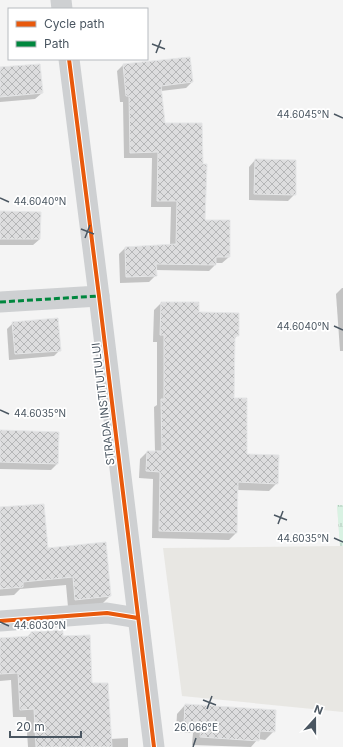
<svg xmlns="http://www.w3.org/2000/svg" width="343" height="747" viewBox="0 0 343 747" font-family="Inter,sans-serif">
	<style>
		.commercial { fill: #e8e7e3 }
		.grass { fill: url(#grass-tufts) }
		.shadow { fill: #0003 }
		.building { fill: url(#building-cross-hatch); stroke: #e5e6e7 }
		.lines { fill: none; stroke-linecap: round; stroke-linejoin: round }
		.street { stroke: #ced0d2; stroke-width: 21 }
		.quiet { stroke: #00873e; stroke-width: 3; stroke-dasharray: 6 3; stroke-linecap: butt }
		.cycleway-casing { stroke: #fff; stroke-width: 6 }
		.cycleway { stroke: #e8590c; stroke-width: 4 }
		.ticks { fill: none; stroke: #4a5661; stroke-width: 1.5 }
		.labels { text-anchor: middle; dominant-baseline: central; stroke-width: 3.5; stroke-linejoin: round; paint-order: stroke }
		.street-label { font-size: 11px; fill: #4a5661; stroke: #fff }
		.ticks-label { font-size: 10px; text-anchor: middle; fill: #4a5661; stroke: #fff; stroke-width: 3.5; stroke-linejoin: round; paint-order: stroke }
	</style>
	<defs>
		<pattern id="grass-tufts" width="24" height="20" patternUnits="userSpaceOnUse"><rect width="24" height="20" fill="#d9f2e3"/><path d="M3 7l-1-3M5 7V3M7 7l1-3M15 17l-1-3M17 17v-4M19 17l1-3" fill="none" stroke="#b2c7bb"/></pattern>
		<pattern id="building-cross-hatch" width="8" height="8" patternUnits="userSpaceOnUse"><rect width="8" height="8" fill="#ddddde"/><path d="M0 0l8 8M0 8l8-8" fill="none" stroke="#b5b6b7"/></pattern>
	</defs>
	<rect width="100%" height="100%" fill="#f4f4f4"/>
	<polygon class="commercial" points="337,505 343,505 343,712 182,696 163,548 340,546"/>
	<polygon class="grass" points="337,505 343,505 343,546 340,546"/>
	<g class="shadow">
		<polygon points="123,65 192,82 186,88 161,91 164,124 204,221 229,257 222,263 215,263 215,265 209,271 155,270 156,275 149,282 120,283 119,254 125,248 170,245 171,207 151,207 152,158 124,158 123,102 120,102 117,71"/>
		<polygon points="0,68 42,93 35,99 0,102"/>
		<polygon points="255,160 295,194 288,201 249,200 249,167"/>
		<polygon points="0,212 40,213 40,239 33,245 0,245 0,247"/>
		<polygon points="342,288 343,288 343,351 340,351 336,294"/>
		<polygon points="161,303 198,313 238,335 234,339 233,399 246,455 277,483 269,491 237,490 236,533 229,540 152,538 153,479 139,478 140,459 147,452 155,452 154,407 157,405 157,342 153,342 154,310"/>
		<polygon points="13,323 60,350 54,356 9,360 7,329"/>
		<polygon points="0,431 57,464 51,470 0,469"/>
		<polygon points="0,508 47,549 110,596 102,604 68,607 66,585 20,589 14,595 0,596"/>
		<polygon points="31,633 62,637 91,684 110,739 128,738 128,747 28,747 26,717 13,717 11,680 0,681 0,639 27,637"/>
		<polygon points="185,705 274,731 265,740 258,739 251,747 192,745 193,733 176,732 177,714"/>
	</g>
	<g class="building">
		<polygon points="190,57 193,82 161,86 165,123 202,123 203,164 207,164 205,220 230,220 230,257 216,257 216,265 156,264 157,276 126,277 125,247 176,244 177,201 157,201 158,152 130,153 129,96 126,96 123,64"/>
		<polygon points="40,64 43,93 0,97 0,67"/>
		<polygon points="255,159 296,160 296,195 254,194"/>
		<polygon points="0,211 41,212 40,239 0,239"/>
		<polygon points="161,302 199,302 199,312 239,313 239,336 235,336 234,398 247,398 247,454 279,455 278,484 238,482 237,533 159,531 160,472 146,471 147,451 162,451 161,399 164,399 164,335 160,335"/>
		<polygon points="58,318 61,351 15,354 12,322"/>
		<polygon points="0,430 59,432 58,464 0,462"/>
		<polygon points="44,504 48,548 106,542 111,596 75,600 73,577 23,582 23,587 0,589 0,507"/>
		<polygon points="63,630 63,636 90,635 92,683 108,683 112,747 36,747 34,709 20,710 18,673 0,674 0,638 31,636 31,632"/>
		<polygon points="185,704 276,710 275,732 260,731 259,741 200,737 201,725 184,724"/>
	</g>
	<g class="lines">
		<g class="street">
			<polyline points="61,0 62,9"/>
			<polyline points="69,59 99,296 154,747"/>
			<polyline points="0,302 99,296"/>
			<polyline points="0,621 107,613 138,618"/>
		</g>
		<polyline class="quiet" points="0,302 99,296"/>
		<g class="cycleway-casing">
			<g id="cycleway">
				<polyline points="69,59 99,296 154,747"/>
				<polyline points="0,621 107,613 138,618"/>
			</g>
		</g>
		<use href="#cycleway" class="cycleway"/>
	</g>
	<path class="ticks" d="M152,44L165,49M156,53L161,40M334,114L343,118M0,198L9,202M81,229L94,234M85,238L90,225M334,326L343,330M0,410L9,414M274,515L287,520M278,524L283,511M334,538L343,542M0,622L9,626M203,700L216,705M207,709L212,696M193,747L196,738"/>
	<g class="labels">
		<g class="street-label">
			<text transform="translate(103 404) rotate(-97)">STRADA INSTITUTULUI</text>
		</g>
	</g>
	<g class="ticks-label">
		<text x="303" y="118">44.6045°N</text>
		<text x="40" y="205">44.6040°N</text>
		<text x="303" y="330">44.6040°N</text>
		<text x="40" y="417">44.6035°N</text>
		<text x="303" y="542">44.6035°N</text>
		<text x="40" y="629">44.6030°N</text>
		<text x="196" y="731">26.066°E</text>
	</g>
	<rect x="8" y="8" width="140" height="52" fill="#ffffff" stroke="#b7bbc0"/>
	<rect x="16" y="21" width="20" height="6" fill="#e8590c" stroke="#b7bbc0"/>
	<text x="44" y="28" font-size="12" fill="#4a5661">Cycle path</text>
	<rect x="16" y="41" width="20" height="6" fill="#00873e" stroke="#b7bbc0"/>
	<text x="44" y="48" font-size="12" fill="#4a5661">Path</text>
	<g transform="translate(315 719) rotate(21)" stroke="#ffffff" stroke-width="3" paint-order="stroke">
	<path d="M0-3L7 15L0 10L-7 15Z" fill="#4a5661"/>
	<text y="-6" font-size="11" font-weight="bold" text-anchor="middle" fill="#4a5661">N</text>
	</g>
	<path d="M10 731v6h71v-6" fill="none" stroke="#4a5661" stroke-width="2"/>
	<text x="16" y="731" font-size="12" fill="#4a5661" stroke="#ffffff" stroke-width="3" paint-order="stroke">20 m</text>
</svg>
